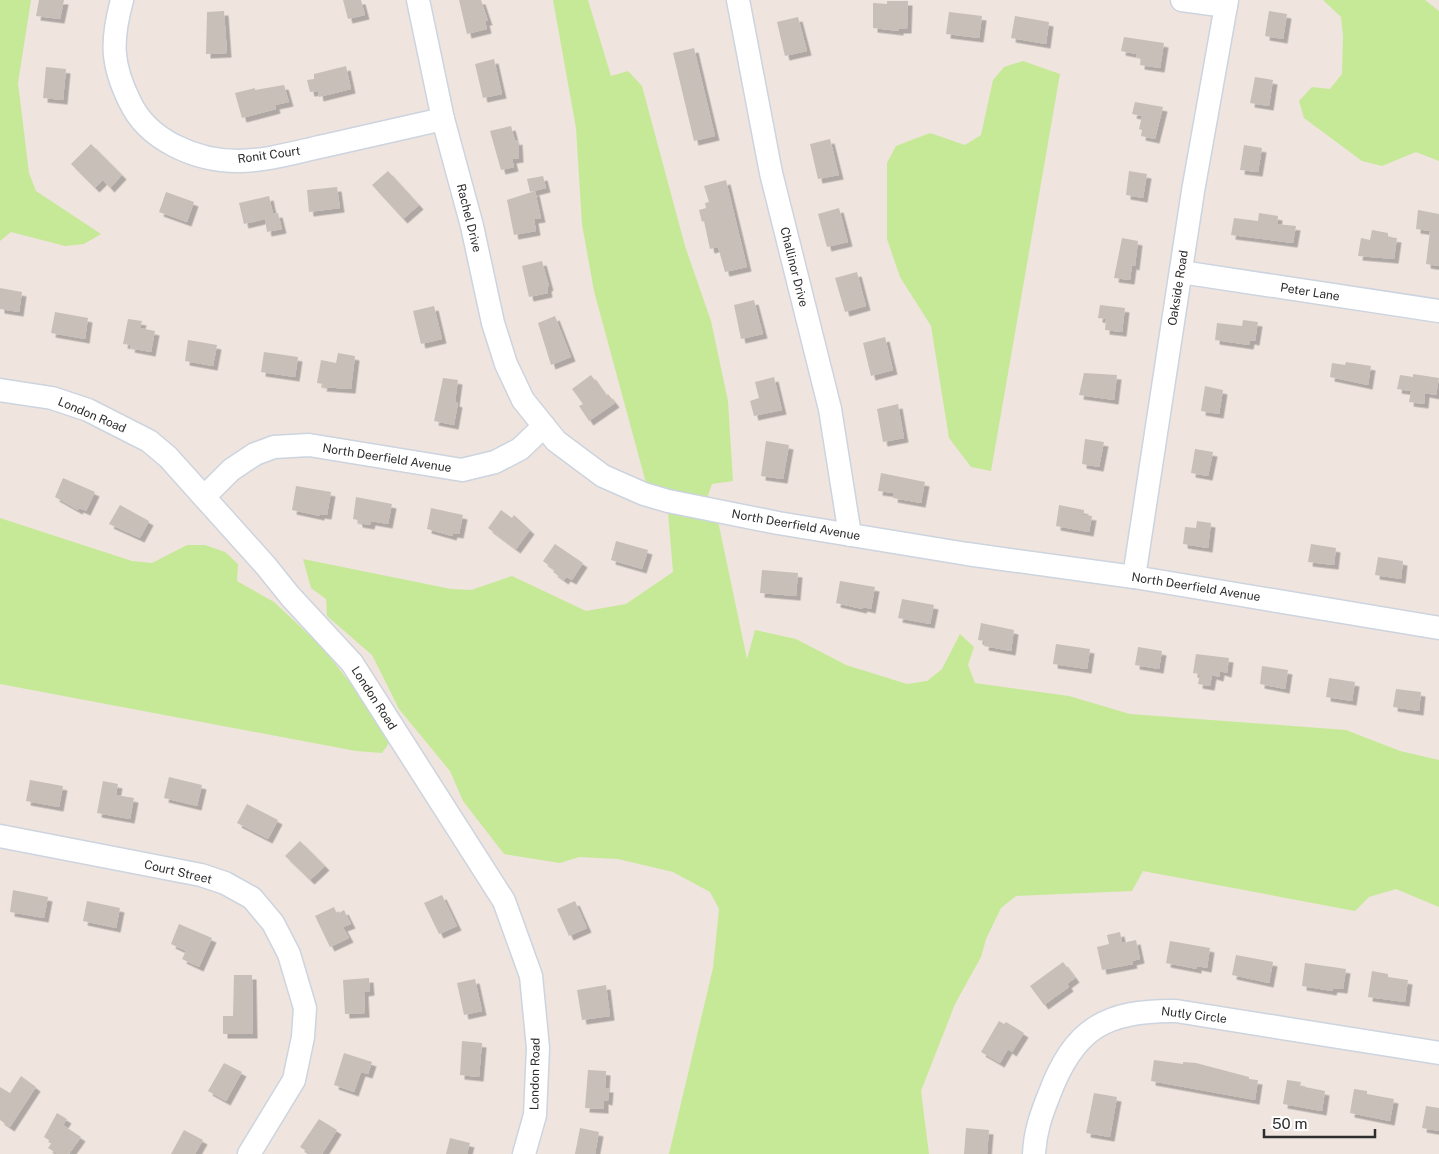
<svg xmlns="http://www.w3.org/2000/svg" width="1439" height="1154" viewBox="0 0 1439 1154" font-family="'Public Sans',sans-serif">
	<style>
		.green { fill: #c6e997 }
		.building { fill: #c8bfb9; filter: url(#shadow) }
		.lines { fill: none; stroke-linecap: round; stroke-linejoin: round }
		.minor-casing { stroke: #ccd4df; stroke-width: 25 }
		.minor { stroke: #fff; stroke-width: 22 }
		.labels { text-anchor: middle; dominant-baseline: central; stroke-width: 4; stroke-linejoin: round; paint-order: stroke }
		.street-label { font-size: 12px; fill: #2d2d2d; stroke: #fff }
	</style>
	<defs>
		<filter id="shadow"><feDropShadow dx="4.5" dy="4.5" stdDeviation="0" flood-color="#0004"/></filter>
	</defs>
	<rect width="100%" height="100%" fill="#efe4de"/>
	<g class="green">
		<polygon points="0,0 31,0 18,83 29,173 36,191 101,234 84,244 65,246 11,232 0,241"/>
		<polygon points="553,0 588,0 611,76 628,71 642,86 685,246 711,321 728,401 733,481 712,484 707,498 658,491 646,483 594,291 582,224 576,128"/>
		<polygon points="1323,0 1425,0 1439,11 1439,161 1416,152 1382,166 1362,161 1304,118 1299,101 1312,87 1330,89 1342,74 1343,36 1341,17"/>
		<polygon points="1023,61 1060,74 991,471 971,467 949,438 931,326 900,277 887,239 887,163 896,146 930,133 965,145 981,135 993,80 1004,67"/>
		<polygon points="668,512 718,521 747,659 755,630 796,639 846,665 907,684 927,681 942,669 960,634 974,647 968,665 975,683 1069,696 1130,714 1346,730 1400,751 1439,760 1439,907 1396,889 1369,897 1355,911 1143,871 1132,891 1016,896 1001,908 986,939 981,957 955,1004 921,1091 929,1154 669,1154 713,968 719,909 710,892 673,872 618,859 579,857 560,863 504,854 463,801 450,771 399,709 372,655 327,616 326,599 311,588 303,559 451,589 471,590 512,576 586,611 626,604 673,572"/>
		<polygon points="0,518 132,561 152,563 187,545 205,545 225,552 238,564 237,581 274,602 321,646 355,689 389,743 382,753 356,751 0,684"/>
	</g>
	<g class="building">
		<polygon points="39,0 64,0 60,19 36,16"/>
		<polygon points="343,0 361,0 365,15 348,19"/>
		<polygon points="459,0 481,0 488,21 485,21 487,29 467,34"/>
		<polygon points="887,1 908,1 907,29 899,29 899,31 873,28 873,3 887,4"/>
		<polygon points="224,11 227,53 206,54 207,12"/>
		<polygon points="1269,11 1287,14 1283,39 1265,36"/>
		<polygon points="949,12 982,16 979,38 946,34"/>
		<polygon points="1015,16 1049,22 1046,44 1011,38"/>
		<polygon points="798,17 807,51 785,56 777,22"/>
		<polygon points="1124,37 1164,43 1160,68 1140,65 1141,58 1136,57 1136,54 1121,51"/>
		<polygon points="694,48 715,136 694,141 673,53"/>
		<polygon points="494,59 502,94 483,98 475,64"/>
		<polygon points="346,66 351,89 319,97 318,91 310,92 307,80 314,79 314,74"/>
		<polygon points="46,67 66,69 63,100 43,98"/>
		<polygon points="1255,77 1273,80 1269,106 1250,103"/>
		<polygon points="284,85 289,102 275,105 276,109 242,118 235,93 255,88 255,90"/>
		<polygon points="1135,102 1163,107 1155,139 1141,136 1142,130 1139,129 1142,116 1132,114"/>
		<polygon points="511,126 515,141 518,140 519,158 512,159 514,167 501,170 490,131"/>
		<polygon points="830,139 839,175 818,179 810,144"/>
		<polygon points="91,144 122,175 110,188 103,180 95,188 71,164"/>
		<polygon points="1244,145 1262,148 1258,172 1240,170"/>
		<polygon points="388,171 419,205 403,219 372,185"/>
		<polygon points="1129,171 1147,174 1143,198 1126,195"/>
		<polygon points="543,176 546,188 530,192 527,179"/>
		<polygon points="726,180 747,267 725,272 718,247 710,249 704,221 702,222 699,210 706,208 705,203 709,202 704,186"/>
		<polygon points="337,187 340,208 309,212 307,190"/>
		<polygon points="535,191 541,218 534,219 536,231 514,235 507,200"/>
		<polygon points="166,192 194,202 187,222 159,212"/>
		<polygon points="269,196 273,214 278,213 282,229 267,232 265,219 244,224 239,203"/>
		<polygon points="839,208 848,242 827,247 818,214"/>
		<polygon points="1418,210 1439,214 1439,266 1426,264 1430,231 1416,229"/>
		<polygon points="1259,213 1278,216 1277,224 1296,226 1293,243 1231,235 1234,218 1258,221"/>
		<polygon points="1372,230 1388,233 1388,237 1397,238 1394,259 1358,256 1361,238 1370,240"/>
		<polygon points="1122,238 1138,241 1135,266 1132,265 1130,280 1114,278"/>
		<polygon points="542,261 549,286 547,287 548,293 529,297 522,266"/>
		<polygon points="857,272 866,306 845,312 835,278"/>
		<polygon points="0,288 22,292 19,312 0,309"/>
		<polygon points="754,300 763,334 741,339 734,305"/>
		<polygon points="1100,305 1125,308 1122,332 1105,330 1106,319 1098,318"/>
		<polygon points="434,306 442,339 421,344 413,311"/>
		<polygon points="55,312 88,318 85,339 51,333"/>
		<polygon points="555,316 571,357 551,365 538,323"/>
		<polygon points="128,319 142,321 140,328 155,331 151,352 130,348 131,345 123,344"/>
		<polygon points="1243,320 1258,322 1255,341 1250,340 1249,345 1215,340 1217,323 1242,326"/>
		<polygon points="885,337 893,370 871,376 863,343"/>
		<polygon points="188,340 217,345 213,366 185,361"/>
		<polygon points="264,352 298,357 295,377 261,372"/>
		<polygon points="338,353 355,356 351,389 322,387 323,384 317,383 321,360 336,363"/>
		<polygon points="1346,362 1371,366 1368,385 1330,377 1332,363 1345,365"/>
		<polygon points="1084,373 1117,375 1114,400 1079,395"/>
		<polygon points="1413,374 1439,378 1436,395 1425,393 1424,404 1409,402 1411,391 1397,389 1400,375 1413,377"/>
		<polygon points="591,375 606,396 608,394 615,403 589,421 579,406 583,404 572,389"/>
		<polygon points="774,377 782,410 754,416 750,401 759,398 755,382"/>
		<polygon points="443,378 458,380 455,402 458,403 454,425 434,421"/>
		<polygon points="1205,386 1223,390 1219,414 1201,411"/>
		<polygon points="898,404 904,438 883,442 877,409"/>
		<polygon points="1085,439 1104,442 1099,467 1082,464"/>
		<polygon points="766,441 789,445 783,479 761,476"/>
		<polygon points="1195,449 1213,452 1208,476 1191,473"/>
		<polygon points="881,473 925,482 921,503 893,498 894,493 878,491"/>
		<polygon points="63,478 95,492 86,511 79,508 78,510 55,497"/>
		<polygon points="296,486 331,492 327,515 320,514 320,516 292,510"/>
		<polygon points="356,497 392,504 388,524 371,521 370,525 358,523 358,520 353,519"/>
		<polygon points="120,505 149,521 140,538 109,524"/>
		<polygon points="1059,505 1084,510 1084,515 1092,516 1089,532 1056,526"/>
		<polygon points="431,508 463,515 459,534 453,533 452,536 427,529"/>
		<polygon points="501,510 512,518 514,515 530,530 516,549 488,528"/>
		<polygon points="1197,521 1211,523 1208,548 1183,544 1185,527 1196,528"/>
		<polygon points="616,541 648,550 642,569 611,560"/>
		<polygon points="555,544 583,563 572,580 566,577 564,580 553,572 555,570 543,561"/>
		<polygon points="1311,544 1336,548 1334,565 1308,562"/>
		<polygon points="1378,557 1403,561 1401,579 1375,575"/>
		<polygon points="762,570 798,573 796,596 760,593"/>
		<polygon points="840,581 875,587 871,609 863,607 862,609 836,603"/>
		<polygon points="902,599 934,605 930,624 898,618"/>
		<polygon points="981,623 1014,630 1011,651 984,646 985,641 978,640"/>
		<polygon points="1056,644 1090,649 1087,669 1053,664"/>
		<polygon points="1138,647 1162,651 1159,669 1135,665"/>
		<polygon points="1196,654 1229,658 1227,673 1220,671 1219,677 1212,675 1210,686 1198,684 1200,674 1193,673"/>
		<polygon points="1262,666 1288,670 1285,689 1260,684"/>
		<polygon points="1329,678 1355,682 1352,701 1326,697"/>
		<polygon points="1396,689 1421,692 1419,711 1393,707"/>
		<polygon points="169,777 202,785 197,806 164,798"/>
		<polygon points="30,780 63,786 59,807 26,801"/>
		<polygon points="103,781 118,784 116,795 134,798 130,819 97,813"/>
		<polygon points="247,804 278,820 268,839 237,823"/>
		<polygon points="300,841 325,866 310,880 285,856"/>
		<polygon points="13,890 48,897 44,918 10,912"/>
		<polygon points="442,895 457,926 439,934 424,903"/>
		<polygon points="87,901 120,908 116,928 83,921"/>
		<polygon points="575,901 587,928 569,936 557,909"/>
		<polygon points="334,907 337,914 344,910 351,924 343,927 349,938 330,947 315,916"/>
		<polygon points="179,924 212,938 199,967 182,959 186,951 171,944"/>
		<polygon points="1120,932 1122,943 1136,940 1140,959 1132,961 1133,964 1102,970 1097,947 1109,944 1107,935"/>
		<polygon points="1170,941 1210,948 1207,968 1197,966 1197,969 1166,963"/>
		<polygon points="1236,955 1273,962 1269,983 1232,975"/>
		<polygon points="1063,962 1075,978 1067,984 1069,987 1044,1005 1030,986"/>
		<polygon points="1305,963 1346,969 1343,989 1333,988 1332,991 1302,986"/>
		<polygon points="1372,971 1388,974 1388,977 1408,980 1405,1002 1368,997"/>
		<polygon points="234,975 252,975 253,1034 223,1034 223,1016 233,1016"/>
		<polygon points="369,978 370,991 364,992 365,1013 345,1014 343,980"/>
		<polygon points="475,979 482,1011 464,1015 457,983"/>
		<polygon points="606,985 610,1016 582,1020 577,990"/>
		<polygon points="999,1021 1004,1024 1006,1022 1024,1033 1012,1052 1008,1049 1000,1063 981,1052"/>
		<polygon points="462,1041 482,1043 479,1077 460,1075"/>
		<polygon points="344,1053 372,1062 368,1074 361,1072 354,1092 334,1085"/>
		<polygon points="1154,1060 1183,1064 1183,1062 1196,1063 1249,1077 1249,1079 1258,1080 1255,1100 1151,1081"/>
		<polygon points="224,1063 242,1072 226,1101 208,1091"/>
		<polygon points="588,1070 606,1071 605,1088 609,1088 608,1101 604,1100 604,1109 585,1108"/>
		<polygon points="21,1076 36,1087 10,1127 0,1120 0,1087 10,1093"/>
		<polygon points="1287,1080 1301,1082 1300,1086 1325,1091 1322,1111 1283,1104"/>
		<polygon points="1354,1089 1367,1091 1367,1094 1394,1099 1390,1121 1350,1113"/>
		<polygon points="1094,1093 1117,1097 1110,1137 1086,1133"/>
		<polygon points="1426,1106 1439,1108 1439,1131 1422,1128"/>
		<polygon points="57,1113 67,1119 63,1125 81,1137 69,1154 58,1154 48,1148 52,1142 44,1137"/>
		<polygon points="319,1119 337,1130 322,1154 311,1154 300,1147"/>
		<polygon points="580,1128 599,1132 595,1154 575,1154"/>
		<polygon points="966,1128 989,1130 987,1154 964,1154"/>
		<polygon points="184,1130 203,1140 195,1154 171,1154"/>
		<polygon points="450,1138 470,1143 467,1154 446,1154"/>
	</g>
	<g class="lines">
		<g class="minor-casing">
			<g id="minor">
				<path d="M122,0C111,41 111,64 130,102C148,141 197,161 238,161C267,161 296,152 324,146C364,137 403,128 443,119"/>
				<polyline points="418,0 443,119 472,226 493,323 506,364 523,400 556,441 603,476 644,494 668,501 778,523 967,554 1134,577 1439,628"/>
				<polyline points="738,0 771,173 830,409 850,535"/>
				<polyline points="1182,0 1226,6"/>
				<polyline points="1181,272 1439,311"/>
				<polyline points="0,390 52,398 88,410 149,441 168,457 266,566 290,596 352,663 504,901 531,976 538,1048 535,1115 524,1154"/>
				<polyline points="204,497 231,470 255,454 274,447 309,445 462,470 495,462 520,449 544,426"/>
				<polyline points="1134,577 1193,191 1227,0"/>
				<polyline points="0,836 201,875 225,883 252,898 273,923 289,954 305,1008 303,1037 294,1080 249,1154"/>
				<path d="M1034,1154C1035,1132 1041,1115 1049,1095C1074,1028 1106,1010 1176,1011L1439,1053"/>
			</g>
		</g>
		<use href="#minor" class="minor"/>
	</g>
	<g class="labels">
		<g class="street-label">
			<text transform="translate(269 155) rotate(-8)">Ronit Court</text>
			<text transform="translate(469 218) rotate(76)">Rachel Drive</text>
			<text transform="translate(794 267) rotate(76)">Challinor Drive</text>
			<text transform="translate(1178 288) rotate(-81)">Oakside Road</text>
			<text transform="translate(1310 292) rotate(9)">Peter Lane</text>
			<text transform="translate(92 415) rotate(23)">London Road</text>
			<text transform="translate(387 458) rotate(9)">North Deerfield Avenue</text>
			<text transform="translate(796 525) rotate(10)">North Deerfield Avenue</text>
			<text transform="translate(1196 587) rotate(9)">North Deerfield Avenue</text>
			<text transform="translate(374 698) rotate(57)">London Road</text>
			<text transform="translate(178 872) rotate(13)">Court Street</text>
			<text transform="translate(1194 1015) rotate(7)">Nutly Circle</text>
			<text transform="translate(535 1074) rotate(-89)">London Road</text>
		</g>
	</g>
	<path d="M1264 1129v8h111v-8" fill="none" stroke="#2d2d2d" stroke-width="2.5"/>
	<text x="1272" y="1129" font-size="15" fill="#2d2d2d" stroke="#ffffff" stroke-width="4" paint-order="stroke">50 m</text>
</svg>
